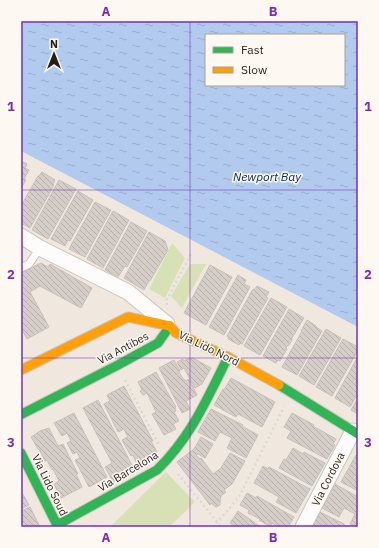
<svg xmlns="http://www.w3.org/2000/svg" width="379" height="548" viewBox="0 0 379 548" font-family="'IBM Plex Sans',sans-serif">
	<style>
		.green { fill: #d8e1b6 }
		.water { fill: url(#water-ripples); fill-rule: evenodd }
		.building { fill: url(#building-back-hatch); stroke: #c7c0ba }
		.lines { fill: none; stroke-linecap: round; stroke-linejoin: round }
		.lane-casing { stroke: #cbc5bd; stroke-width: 9 }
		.street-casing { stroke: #cbc5bd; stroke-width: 17 }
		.fast-casing { stroke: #cbc5bd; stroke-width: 11 }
		.slow-casing { stroke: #cbc5bd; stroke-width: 11 }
		.path { stroke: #dad8d5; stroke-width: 2.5; stroke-dasharray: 2 3; stroke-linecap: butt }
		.lane { stroke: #fdfcfa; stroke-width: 7 }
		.street { stroke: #fdfcfa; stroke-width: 15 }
		.fast { stroke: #30b455; stroke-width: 9 }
		.slow { stroke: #ff9f0a; stroke-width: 9 }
		.grid { fill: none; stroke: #7b2cbf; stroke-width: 1; stroke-opacity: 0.55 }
		.labels { text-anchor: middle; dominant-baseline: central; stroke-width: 3; stroke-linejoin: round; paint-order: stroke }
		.street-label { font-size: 11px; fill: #231e18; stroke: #fdf8f1 }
		.water-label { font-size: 12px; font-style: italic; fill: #002d67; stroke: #fdf8f1 }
		.neatline { fill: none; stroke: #7b2cbf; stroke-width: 1.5 }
		.grid-label { font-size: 13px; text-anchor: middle; font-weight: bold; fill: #7b2cbf }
	</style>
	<defs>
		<pattern id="water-ripples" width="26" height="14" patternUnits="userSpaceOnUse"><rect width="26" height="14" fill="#b2caee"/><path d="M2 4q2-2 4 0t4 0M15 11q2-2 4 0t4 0" fill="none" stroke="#99adcb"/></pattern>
		<pattern id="building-back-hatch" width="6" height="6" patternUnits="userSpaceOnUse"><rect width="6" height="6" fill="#d5cec8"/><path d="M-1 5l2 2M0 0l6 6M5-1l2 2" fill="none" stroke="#b7b0ab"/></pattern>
	</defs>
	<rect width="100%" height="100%" fill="#f0e8df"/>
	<g class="green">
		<polygon points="172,243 185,258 165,298 149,289"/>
		<polygon points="190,264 206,264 182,308 171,296"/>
		<polygon points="166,472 195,502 169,527 110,527"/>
	</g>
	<path class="water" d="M21,21H358V327L21,151ZM206,35H344V85H206Z"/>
	<g class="building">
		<polygon points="21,161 27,164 25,168 29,170 24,179 26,180 21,188"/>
		<polygon points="42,172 55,180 53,184 54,185 30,228 21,223 21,206 38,176 39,176"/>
		<polygon points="59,180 76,189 48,239 32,230"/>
		<polygon points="78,191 93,200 70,241 68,240 65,246 51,239"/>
		<polygon points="95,202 111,210 85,257 69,249"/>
		<polygon points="113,211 129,220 103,268 87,259"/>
		<polygon points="131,222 147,231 127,267 125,266 118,277 105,270"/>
		<polygon points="149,232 165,241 168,250 150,281 149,281 144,290 124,278"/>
		<polygon points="41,263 48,267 50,264 92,288 81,308 40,286 30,292 49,327 27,339 21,328 21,273"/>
		<polygon points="210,265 232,277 206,325 184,313"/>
		<polygon points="238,275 246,280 244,284 250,287 224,335 209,327"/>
		<polygon points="257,286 269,292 266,297 268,298 242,344 240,343 239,345 228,339 229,337 227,336 253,289 254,290"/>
		<polygon points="271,298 287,307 260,355 244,346"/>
		<polygon points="289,309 304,318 292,338 292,340 289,345 287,346 286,348 287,349 280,361 278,360 276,363 263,356"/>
		<polygon points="307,320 316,326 316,327 322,331 297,375 282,367 302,331 301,331"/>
		<polygon points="326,329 341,338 314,385 299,376"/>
		<polygon points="343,339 358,347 358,350 332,396 316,387"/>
		<polygon points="358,356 358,393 350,407 335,398"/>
		<polygon points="193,358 211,368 202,384 195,388 184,368 181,370 177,362 183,359 183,361 188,359"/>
		<polygon points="174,360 180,371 179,372 183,379 184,379 185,381 189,379 197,395 186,401 190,409 182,413 159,368"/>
		<polygon points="156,372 176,407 175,408 176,411 174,412 179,421 173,424 176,429 164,435 152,414 156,412 147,393 143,395 140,391 142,390 138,382"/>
		<polygon points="231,378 275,402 262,427 238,414 236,417 214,405 223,389 224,390"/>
		<polygon points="124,386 153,441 151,441 157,452 147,461 140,465 138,461 136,462 133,455 131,456 122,440 128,437 124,429 118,432 104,404 110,401 107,395"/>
		<polygon points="358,398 358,414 351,410"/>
		<polygon points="98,400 135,471 113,482 105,467 112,463 83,408"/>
		<polygon points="211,409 243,425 242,426 258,435 246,458 227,448 232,438 220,432 215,441 198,432"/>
		<polygon points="74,413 107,477 89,487 75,460 80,458 77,452 73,454 67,443 71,441 67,433 62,436 54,423"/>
		<polygon points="292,413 314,425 313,426 336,439 333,444 335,445 327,459 287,438 291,431 284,427"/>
		<polygon points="49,428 58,446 63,444 78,474 76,474 82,487 61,498 54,484 59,481 53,469 52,470 47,460 45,461 39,449 38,449 31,437 40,431"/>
		<polygon points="201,437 213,444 205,458 198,454 196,455 200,459 201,458 213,474 221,468 230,453 245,461 232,484 224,490 226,492 221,496 220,501 220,505 216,507 213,505 212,503 210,505 177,462 194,449"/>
		<polygon points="293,448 303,454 304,452 325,463 312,486 279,468 284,459 286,460"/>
		<polygon points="356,455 358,456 358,491 341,482"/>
		<polygon points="263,466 268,469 269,467 310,489 296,513 276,502 279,497 254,483"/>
		<polygon points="335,484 358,497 358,527 350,524 355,514 344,508 339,517 322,508"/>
		<polygon points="21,491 29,505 21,509"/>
		<polygon points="247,493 256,498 257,496 294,517 288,527 279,527 272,523 271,527 259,520 260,519 248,513 249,510 240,505"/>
		<polygon points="30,507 40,527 21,527 21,511"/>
		<polygon points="238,511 261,527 233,527 234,526 230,523"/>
		<polygon points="320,512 344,524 343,524 348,527 312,527"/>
	</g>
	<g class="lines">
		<g class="lane-casing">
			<polyline id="lane" points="21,268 29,264 40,248"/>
		</g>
		<g class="street-casing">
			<g id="street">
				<polyline points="21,236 40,248 128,292 167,324"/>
				<polyline points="303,527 353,431"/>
			</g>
		</g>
		<g class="fast-casing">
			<g id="fast">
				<polyline points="279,385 358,434"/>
				<polyline points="21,413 22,414 118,365 158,343 170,326"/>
				<polyline points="21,453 58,527"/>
				<path d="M57,525L157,470C191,437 207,399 228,357"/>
			</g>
		</g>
		<g class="slow-casing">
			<g id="slow">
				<polyline points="170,326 176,333 228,357 279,385"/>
				<polyline points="21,370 128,317 170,326"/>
			</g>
		</g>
		<g class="path">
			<polyline points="167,305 166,301 192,252"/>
			<polyline points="125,380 159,445"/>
			<polyline points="178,474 221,527"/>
			<polyline points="213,527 239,497 284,407"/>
		</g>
		<use href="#lane" class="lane"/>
		<use href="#street" class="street"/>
		<use href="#fast" class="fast"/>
		<use href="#slow" class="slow"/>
	</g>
	<path class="grid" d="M190,21V527M21,190H358M21,358H358"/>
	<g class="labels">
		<g class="street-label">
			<text transform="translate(123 348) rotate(-28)">Via Antibes</text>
			<text transform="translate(209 348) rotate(26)">Via Lido Nord</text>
			<text transform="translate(128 471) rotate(-31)">Via Barcelona</text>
			<text transform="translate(328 479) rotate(-63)">Via Cordova</text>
			<text transform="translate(50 485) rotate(64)">Via Lido Soud</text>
		</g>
		<g class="water-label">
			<text x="267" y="176">Newport Bay</text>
		</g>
	</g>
	<rect width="379" height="548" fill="none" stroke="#fdf8f1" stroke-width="44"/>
	<rect x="205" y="34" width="140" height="52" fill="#fdf8f1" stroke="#a6a19a"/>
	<rect x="213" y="47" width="20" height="6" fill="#30b455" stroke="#a6a19a"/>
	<text x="241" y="54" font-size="12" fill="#231e18">Fast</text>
	<rect x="213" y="67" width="20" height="6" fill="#ff9f0a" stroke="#a6a19a"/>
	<text x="241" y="74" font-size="12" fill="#231e18">Slow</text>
	<g transform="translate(54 54)" stroke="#fdf8f1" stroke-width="3" paint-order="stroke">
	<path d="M0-3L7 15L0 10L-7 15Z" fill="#231e18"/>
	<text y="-6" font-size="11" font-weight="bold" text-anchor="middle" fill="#231e18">N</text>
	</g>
	<rect x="22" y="22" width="335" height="504" class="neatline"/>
	<g class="grid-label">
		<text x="106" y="16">A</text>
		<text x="273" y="16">B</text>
		<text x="11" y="111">1</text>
		<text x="368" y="111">1</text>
		<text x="11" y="279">2</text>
		<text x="368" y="279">2</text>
		<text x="11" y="447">3</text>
		<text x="368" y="447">3</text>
		<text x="106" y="542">A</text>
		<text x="273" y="542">B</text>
	</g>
</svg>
